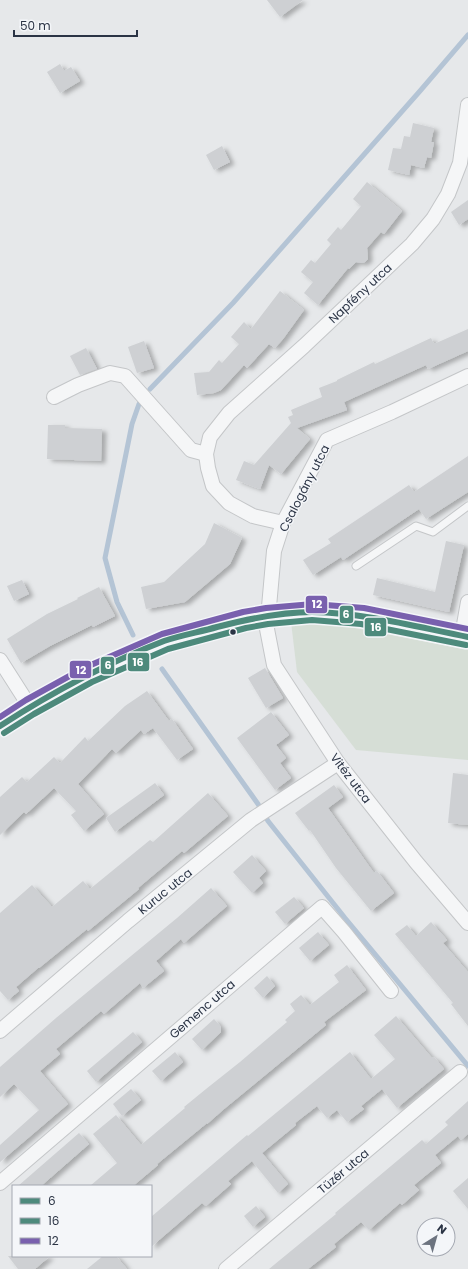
<svg xmlns="http://www.w3.org/2000/svg" width="468" height="1269" viewBox="0 0 468 1269" font-family="Poppins,sans-serif">
	<style>
		.green { fill: #d6ded6 }
		.lines { fill: none; stroke-linecap: round; stroke-linejoin: round }
		.stream { stroke: #b4c4d5; stroke-width: 5 }
		.building { fill: #ced0d3; filter: url(#shadow) }
		.lane-casing { stroke: #c4c6c8; stroke-width: 9 }
		.street-casing { stroke: #c4c6c8; stroke-width: 16 }
		.lane { stroke: #f5f6f7; stroke-width: 7 }
		.street { stroke: #f5f6f7; stroke-width: 14 }
		.bus-1-casing { stroke: #f4f6f9; stroke-width: 9 }
		.bus-2-casing { stroke: #f4f6f9; stroke-width: 9 }
		.bus-3-casing { stroke: #f4f6f9; stroke-width: 9 }
		.bus-1 { stroke: #4d8a7c; stroke-width: 6 }
		.bus-2 { stroke: #4d8a7c; stroke-width: 6 }
		.bus-3 { stroke: #7960ae; stroke-width: 6 }
		.bus-dot { fill: #2b3445; stroke: #f4f6f9; stroke-width: 1.5 }
		.labels { text-anchor: middle; dominant-baseline: central; stroke-width: 3; stroke-linejoin: round; paint-order: stroke }
		.street-label { font-size: 12px; fill: #2b3445; stroke: #f4f6f9 }
		.line-badge { stroke: #f4f6f9; stroke-width: 1.5 }
		.badge-label { font-size: 11px; text-anchor: middle; font-weight: bold; fill: #fff }
	</style>
	<defs>
		<filter id="shadow"><feDropShadow dx="4.5" dy="2.5" stdDeviation="2" flood-color="#0004"/></filter>
	</defs>
	<rect width="100%" height="100%" fill="#e6e8ea"/>
	<polygon class="green" points="291,622 350,627 468,650 468,760 356,750 297,672"/>
	<g class="lines">
		<g class="stream">
			<polyline points="150,389 233,303 420,91 468,35"/>
			<polyline points="133,635 117,602 105,558 132,424 139,404"/>
			<polyline points="162,669 258,804 268,821 345,918 468,1066"/>
		</g>
	</g>
	<g class="building">
		<polygon points="267,0 303,0 280,17"/>
		<polygon points="60,64 64,71 71,67 80,81 60,93 47,72"/>
		<polygon points="413,123 434,128 431,142 434,142 431,158 427,157 424,168 411,165 409,175 388,170 393,148 401,149 404,136 410,137"/>
		<polygon points="222,146 230,162 214,170 206,155"/>
		<polygon points="367,182 402,211 384,234 381,232 367,248 368,259 365,262 362,263 356,262 349,269 348,268 318,305 304,293 313,282 301,272 311,260 315,263 331,244 327,240 338,227 341,230 361,206 353,199"/>
		<polygon points="468,200 468,219 459,225 451,212"/>
		<polygon points="280,291 304,310 283,339 275,348 269,344 247,368 244,365 221,390 214,393 197,395 194,373 209,372 219,360 222,363 239,344 231,337 244,322 251,329"/>
		<polygon points="468,329 468,351 428,369 426,365 344,402 347,410 297,428 310,439 281,474 269,465 260,489 236,480 244,461 254,465 291,423 288,417 293,415 291,410 322,397 319,388 337,381 337,380 374,362 375,364 431,338 434,344"/>
		<polygon points="144,341 154,368 137,373 128,347"/>
		<polygon points="86,348 97,369 80,375 70,356"/>
		<polygon points="48,425 65,425 65,428 102,429 101,461 47,459"/>
		<polygon points="468,456 468,492 426,519 419,509 343,560 341,557 313,575 303,560 331,543 328,539 409,485 414,492"/>
		<polygon points="214,523 242,538 230,564 185,602 146,609 141,587 164,582 205,544"/>
		<polygon points="446,541 464,545 449,612 373,595 377,578 435,592"/>
		<polygon points="22,580 29,594 14,601 7,586"/>
		<polygon points="99,587 115,616 93,627 92,625 50,646 21,663 7,639 47,614 78,599 77,598"/>
		<polygon points="265,668 283,698 266,708 248,678"/>
		<polygon points="147,691 169,721 172,719 193,749 177,760 153,728 144,734 141,730 116,753 112,749 78,784 104,814 84,831 71,815 76,811 54,788 26,814 24,812 0,835 0,797 22,777 27,782 54,757 60,763 85,737 88,741 125,706"/>
		<polygon points="271,712 289,735 276,745 286,758 280,763 291,778 275,790 237,738"/>
		<polygon points="453,773 468,775 468,825 448,823"/>
		<polygon points="155,783 164,795 115,832 106,818"/>
		<polygon points="334,785 343,797 328,808 374,873 377,871 394,893 371,911 336,868 310,830 309,831 295,813"/>
		<polygon points="208,793 228,816 184,853 182,851 138,888 139,889 88,931 87,929 39,968 38,968 16,987 19,991 8,1000 0,991 0,913 32,885 52,907 83,881 90,889 150,840 153,842"/>
		<polygon points="252,855 266,871 259,878 263,883 252,893 233,872"/>
		<polygon points="211,888 227,906 184,943 181,939 156,961 164,971 143,988 140,983 104,1014 101,1011 56,1049 60,1054 40,1071 68,1104 0,1162 0,1145 39,1110 14,1084 0,1097 0,1067 56,1018 177,918"/>
		<polygon points="294,897 304,908 285,924 275,912"/>
		<polygon points="431,922 447,940 443,943 468,972 468,1026 451,1004 453,1003 395,934 407,925 416,936"/>
		<polygon points="318,932 329,945 310,961 299,948"/>
		<polygon points="347,965 366,990 324,1022 326,1025 224,1109 207,1124 207,1123 157,1164 158,1165 133,1186 90,1186 117,1163 93,1134 116,1115 141,1145 185,1108 184,1107 206,1089 240,1062 287,1022 285,1020 295,1011 290,1004 301,995 310,1005 339,982 334,975"/>
		<polygon points="267,976 275,986 263,998 254,988"/>
		<polygon points="396,1016 432,1058 434,1057 444,1069 397,1108 382,1089 361,1106 364,1109 347,1122 337,1110 327,1118 317,1106 295,1123 296,1125 262,1153 288,1184 278,1193 252,1161 228,1181 231,1184 206,1206 202,1203 151,1247 151,1217 247,1135 248,1136 350,1052 371,1079 395,1059 374,1035"/>
		<polygon points="214,1019 221,1027 221,1032 202,1050 192,1039"/>
		<polygon points="133,1032 142,1042 96,1082 87,1071"/>
		<polygon points="175,1052 183,1062 161,1081 152,1071"/>
		<polygon points="131,1089 141,1100 122,1116 113,1104"/>
		<polygon points="468,1101 468,1134 461,1140 458,1136 435,1155 441,1163 414,1185 419,1190 402,1205 400,1203 369,1230 361,1222 334,1244 336,1247 308,1269 269,1269 336,1214 335,1213 422,1140 426,1144 448,1125 445,1122"/>
		<polygon points="79,1133 89,1144 41,1186 18,1186"/>
		<polygon points="468,1178 468,1209 453,1191"/>
		<polygon points="256,1206 265,1217 253,1227 244,1216"/>
		<polygon points="8,1256 50,1256 35,1269 18,1269"/>
		<polygon points="103,1256 116,1256 127,1269 87,1269"/>
	</g>
	<g class="lines">
		<g class="lane-casing">
			<polyline id="lane" points="356,566 416,526 433,532 468,506"/>
		</g>
		<g class="street-casing">
			<g id="street">
				<polyline points="468,376 392,412 327,440 283,523 274,551 267,629 274,665 338,763 416,862 468,923"/>
				<polyline points="54,397 78,385 110,373 125,376 191,450 206,454"/>
				<polyline points="283,523 253,516 229,503 213,486 208,468 206,454 210,437 229,413 304,346 412,244 433,219 448,194 460,163 468,105"/>
				<polyline points="462,636 468,602"/>
				<polyline points="0,660 30,707"/>
				<polyline points="0,726 30,707 88,675 165,641 244,620 267,616 312,612 362,616 468,637"/>
				<polyline points="0,1031 128,921 251,820 338,763"/>
				<polyline points="0,1183 322,907 344,932 391,991"/>
				<polyline points="226,1269 460,1072"/>
			</g>
		</g>
		<use href="#lane" class="lane"/>
		<use href="#street" class="street"/>
		<g class="bus-1-casing">
			<path id="bus-1" d="M0,726C51,693 107,663 164,641C181,635 200,632 217,627C248,619 280,612 312,612C365,613 417,627 468,637"/>
		</g>
		<g class="bus-2-casing">
			<polyline id="bus-2" points="4,733 34,714 92,682 168,649 246,628 268,624 312,620 361,624 466,645"/>
		</g>
		<g class="bus-3-casing">
			<polyline id="bus-3" points="0,717 26,700 84,668 162,634 243,612 266,608 313,604 364,608 468,629"/>
		</g>
		<use href="#bus-1" class="bus-1"/>
		<use href="#bus-2" class="bus-2"/>
		<use href="#bus-3" class="bus-3"/>
	</g>
	<circle class="bus-dot" cx="233" cy="632" r="3.5"/>
	<g class="labels">
		<g class="street-label">
			<text transform="translate(360 293) rotate(-43)">Napfény utca</text>
			<text transform="translate(304 488) rotate(-63)">Csalogány utca</text>
			<text transform="translate(351 778) rotate(53)">Vitéz utca</text>
			<text transform="translate(165 891) rotate(-39)">Kuruc utca</text>
			<text transform="translate(202 1009) rotate(-41)">Gemenc utca</text>
			<text transform="translate(343 1171) rotate(-40)">Tüzér utca</text>
		</g>
	</g>
	<g class="line-badge">
		<rect x="305" y="595" width="23" height="19" rx="4" fill="#7960ae"/>
		<rect x="339" y="605" width="15" height="19" rx="4" fill="#4d8a7c"/>
		<rect x="364" y="617" width="23" height="20" rx="4" fill="#4d8a7c"/>
		<rect x="127" y="652" width="23" height="20" rx="4" fill="#4d8a7c"/>
		<rect x="100" y="656" width="15" height="19" rx="4" fill="#4d8a7c"/>
		<rect x="69" y="660" width="23" height="19" rx="4" fill="#7960ae"/>
	</g>
	<g class="badge-label">
		<text x="317" y="608">12</text>
		<text x="346" y="618">6</text>
		<text x="376" y="631">16</text>
		<text x="138" y="666">16</text>
		<text x="108" y="669">6</text>
		<text x="81" y="674">12</text>
	</g>
	<rect x="12" y="1185" width="140" height="72" fill="#f4f6f9" stroke="#a4a8b1"/>
	<rect x="20" y="1198" width="20" height="6" fill="#4d8a7c" stroke="#a4a8b1"/>
	<text x="48" y="1205" font-size="12" fill="#2b3445">6</text>
	<rect x="20" y="1218" width="20" height="6" fill="#4d8a7c" stroke="#a4a8b1"/>
	<text x="48" y="1225" font-size="12" fill="#2b3445">16</text>
	<rect x="20" y="1238" width="20" height="6" fill="#7960ae" stroke="#a4a8b1"/>
	<text x="48" y="1245" font-size="12" fill="#2b3445">12</text>
	<g transform="translate(436 1237) rotate(37)"><circle r="19" fill="#f4f6f9" stroke="#a4a8b1"/>
	<path d="M0-3L7 15L0 10L-7 15Z" fill="#6c737f"/>
	<text y="-6" font-size="11" font-weight="bold" text-anchor="middle" fill="#2b3445">N</text>
	</g>
	<path d="M14 30v6h123v-6" fill="none" stroke="#2b3445" stroke-width="2"/>
	<text x="20" y="30" font-size="12" fill="#2b3445" stroke="#f4f6f9" stroke-width="3" paint-order="stroke">50 m</text>
</svg>
